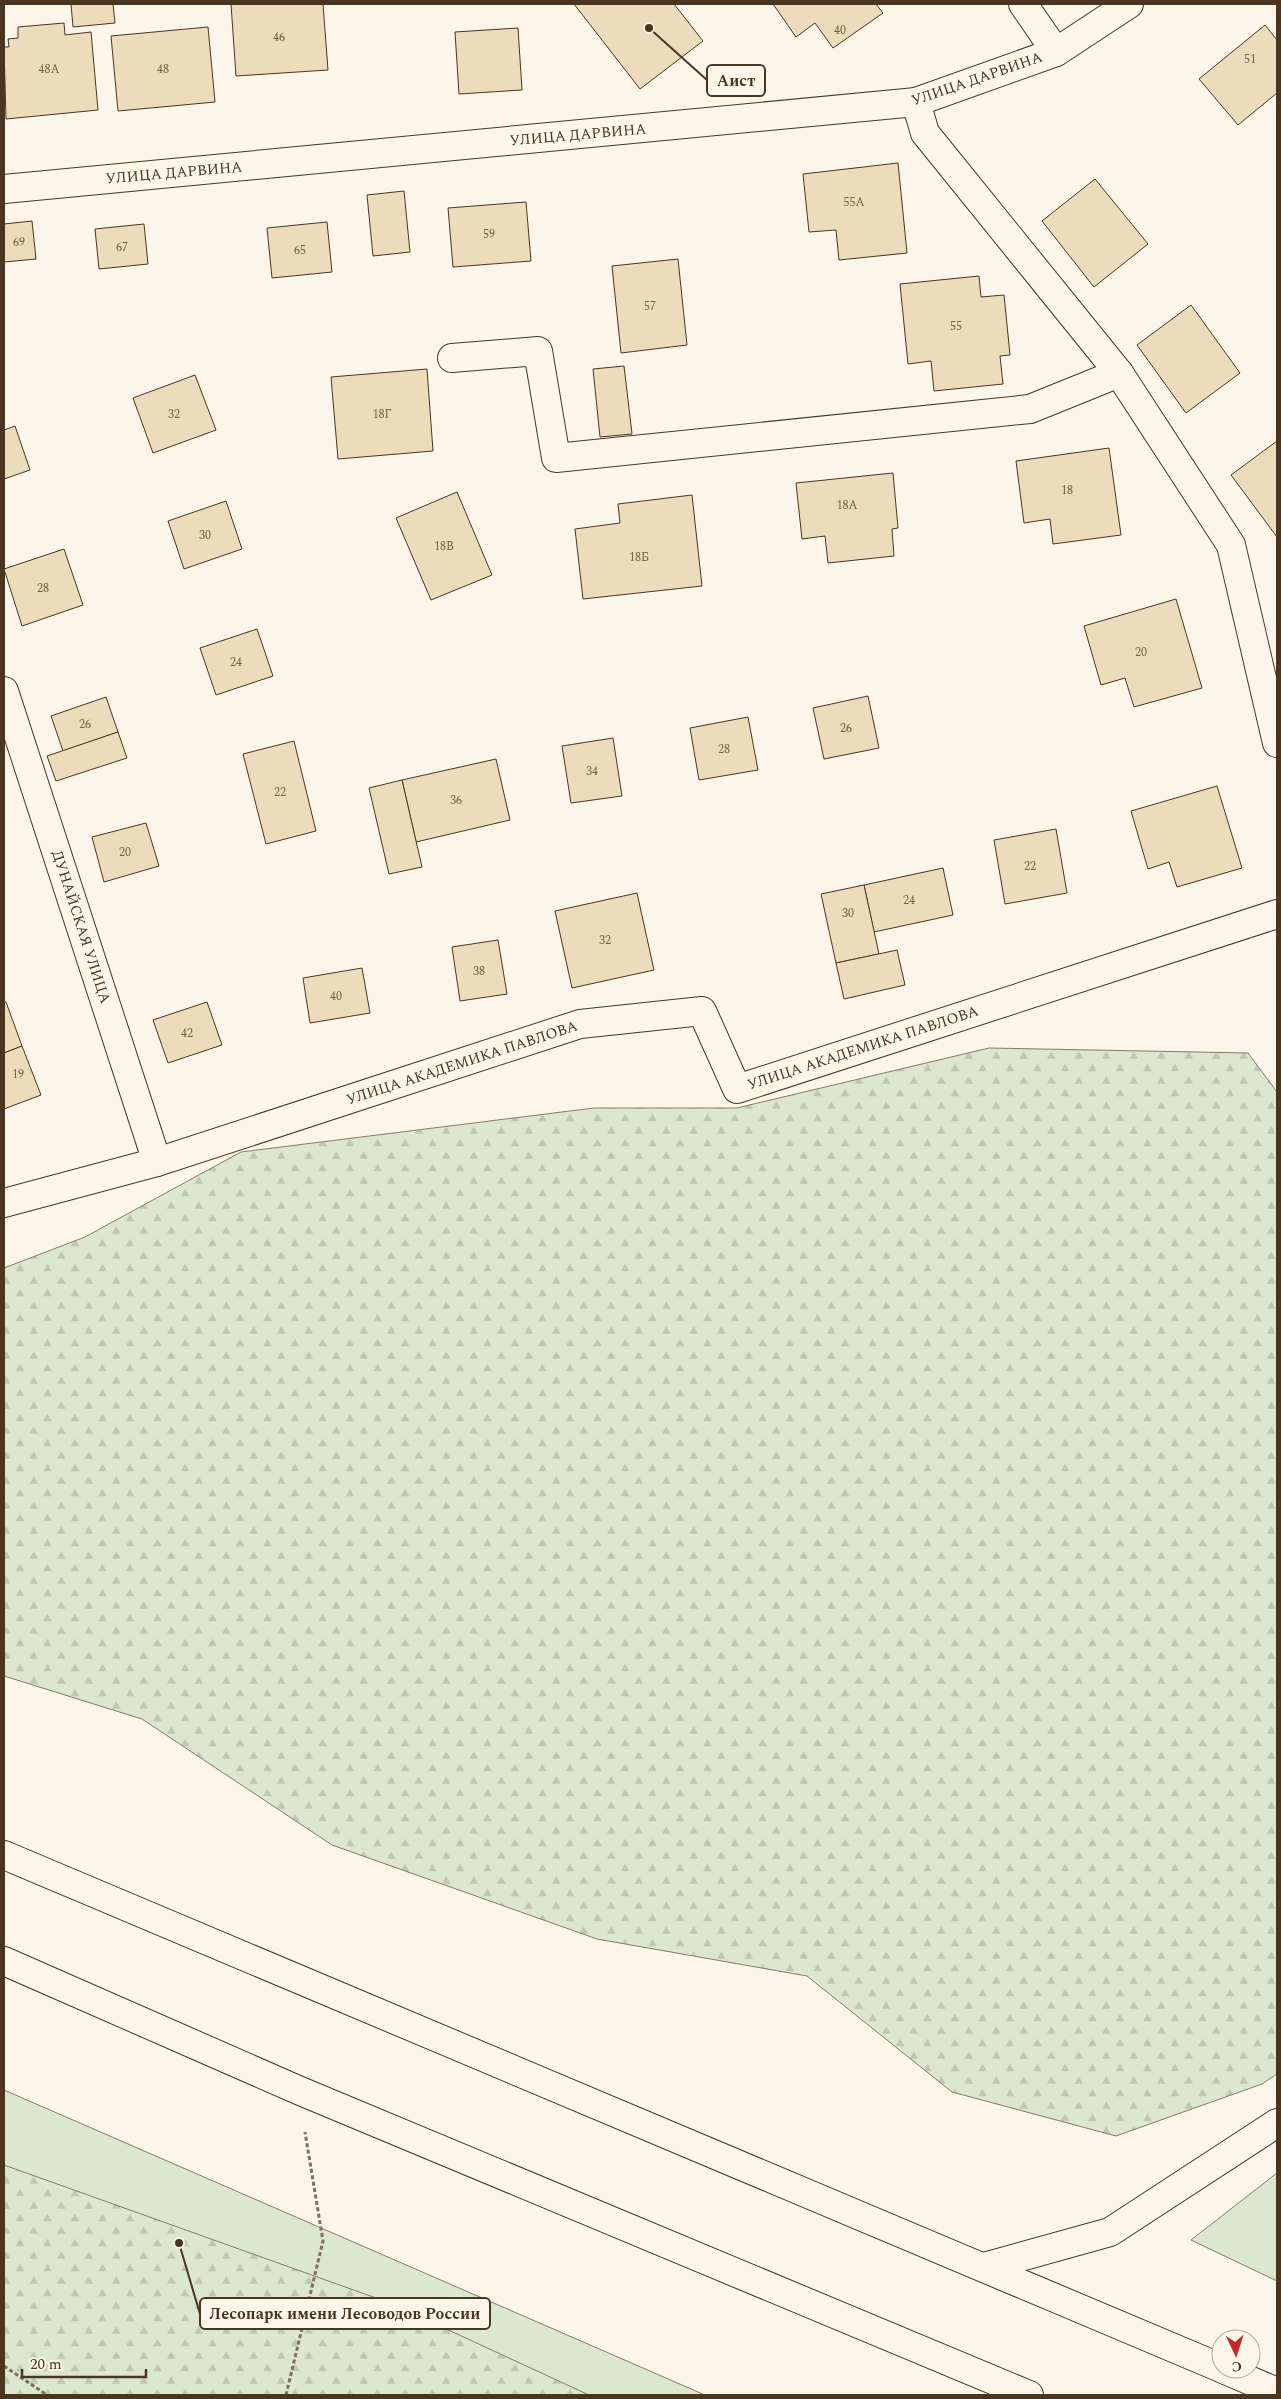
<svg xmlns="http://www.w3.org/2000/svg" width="1281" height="2399" viewBox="0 0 1281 2399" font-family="Spectral,serif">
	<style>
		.green { fill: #dce7d0; stroke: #887966 }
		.forest { fill: url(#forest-firs); stroke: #887966 }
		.building { fill: #ecdcbc; stroke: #4a3520 }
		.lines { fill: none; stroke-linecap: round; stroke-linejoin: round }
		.minor-casing { stroke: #4a3520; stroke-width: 30 }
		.major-casing { stroke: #4a3520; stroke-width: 30 }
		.path { stroke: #7f6f5c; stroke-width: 3; stroke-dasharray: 4 2.5; stroke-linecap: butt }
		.minor { stroke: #fbf6e9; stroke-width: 28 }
		.major { stroke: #fbf6e9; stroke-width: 28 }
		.labels { text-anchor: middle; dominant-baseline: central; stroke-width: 4; stroke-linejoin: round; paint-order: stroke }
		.number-label { font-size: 12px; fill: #725f47 }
		.street-label { font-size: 15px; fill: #4a3520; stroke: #fbf6e9 }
		.leader { fill: none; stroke: #4a3520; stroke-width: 2 }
		.callout-dot { fill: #4a3520; stroke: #fbf6e9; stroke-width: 2 }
		.callout { fill: #fbf6e9; stroke: #4a3520; stroke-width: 2 }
		.callout-label { font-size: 16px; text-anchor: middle; font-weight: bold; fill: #4a3520 }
	</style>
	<defs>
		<pattern id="forest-firs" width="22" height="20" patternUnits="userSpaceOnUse" patternTransform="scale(1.25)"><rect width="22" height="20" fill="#dce7d0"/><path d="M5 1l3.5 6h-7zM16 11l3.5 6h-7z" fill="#bec7b2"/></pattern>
	</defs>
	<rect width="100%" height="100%" fill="#fbf6e9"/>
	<g class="green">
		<polygon points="4,2090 705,2395 4,2395"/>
		<polygon points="1277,2173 1277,2281 1191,2240"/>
	</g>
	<g class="forest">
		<polygon points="989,1048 1248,1053 1277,1092 1277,2074 1262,2084 1116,2136 952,2092 807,1976 597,1939 332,1845 142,1719 4,1676 4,1268 85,1237 241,1152 594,1108 737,1108"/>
		<polygon points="4,2165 390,2303 589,2395 4,2395"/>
	</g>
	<g class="building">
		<polygon points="71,4 113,4 115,23 73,27"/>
		<polygon points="231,4 323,4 328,70 236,76"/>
		<polygon points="574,4 674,4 703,41 640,89"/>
		<polygon points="773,4 876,4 883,13 833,48 815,23 796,37"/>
		<polygon points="64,23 65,35 91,32 98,110 6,119 4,47 9,47 8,39 18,38 18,27"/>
		<polygon points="1265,25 1277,40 1277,93 1238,125 1199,79"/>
		<polygon points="208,27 215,102 118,111 111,36"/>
		<polygon points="518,28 522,90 459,94 455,32"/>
		<polygon points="898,163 907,253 839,260 836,230 809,232 803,174"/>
		<polygon points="1095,179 1148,244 1094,287 1042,221"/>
		<polygon points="404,191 410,252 373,256 367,195"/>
		<polygon points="526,202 531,261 453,267 448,208"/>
		<polygon points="32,221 36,259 4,262 4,224"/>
		<polygon points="327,222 332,272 272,278 267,228"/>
		<polygon points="144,224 148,264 99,269 95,229"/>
		<polygon points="678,259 687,345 621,353 612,266"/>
		<polygon points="979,276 981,297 1004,295 1010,355 1000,356 1003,384 934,391 931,361 908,364 900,284"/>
		<polygon points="1191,305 1240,373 1186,413 1137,345"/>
		<polygon points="624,366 632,434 600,437 593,369"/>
		<polygon points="427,369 433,451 338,459 331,377"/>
		<polygon points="195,375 216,430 153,453 133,398"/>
		<polygon points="15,426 30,470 4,479 4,430"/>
		<polygon points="1277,441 1277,537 1231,475"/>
		<polygon points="1109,448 1121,535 1053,544 1050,519 1024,523 1016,461"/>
		<polygon points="893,473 898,528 892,529 894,556 828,563 825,536 802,539 796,483"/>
		<polygon points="457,492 492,575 431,600 396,518"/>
		<polygon points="692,495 702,586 583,599 575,529 620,523 618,504"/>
		<polygon points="226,501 242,549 184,569 168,521"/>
		<polygon points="64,549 83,605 22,626 4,569"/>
		<polygon points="1176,599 1202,688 1134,707 1125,678 1101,685 1084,626"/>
		<polygon points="257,629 273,676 216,695 200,648"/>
		<polygon points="868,696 879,748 824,759 813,708"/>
		<polygon points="106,697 118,732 63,751 51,716"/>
		<polygon points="748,717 758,770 699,780 690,728"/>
		<polygon points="118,732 127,758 56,781 47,756"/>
		<polygon points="613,738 622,796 571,803 562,746"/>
		<polygon points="294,741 316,831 266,844 243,754"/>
		<polygon points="496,759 510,820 416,842 402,780"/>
		<polygon points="402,780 422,867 389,874 369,788"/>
		<polygon points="1217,786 1242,868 1177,887 1169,862 1148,869 1131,811"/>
		<polygon points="146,823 159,866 104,882 92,837"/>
		<polygon points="1056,829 1067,893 1005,904 994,840"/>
		<polygon points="943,868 953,915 874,932 864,885"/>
		<polygon points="864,885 879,954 836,963 821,894"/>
		<polygon points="637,893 654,970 572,988 555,911"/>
		<polygon points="498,940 507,994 460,1001 452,947"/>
		<polygon points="897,950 905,985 844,999 836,963"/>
		<polygon points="362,968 370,1013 310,1023 303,978"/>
		<polygon points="4,1002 6,1002 22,1046 4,1053"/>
		<polygon points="207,1002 222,1045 168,1063 153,1020"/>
		<polygon points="22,1046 41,1095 4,1109 4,1053"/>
	</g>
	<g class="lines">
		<g class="minor-casing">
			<g id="minor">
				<polyline points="1023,4 1056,52"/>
				<polyline points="916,102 925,133 1119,373 1231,545 1277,743"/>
				<polyline points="4,189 916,102 1056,52 1129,4"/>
				<polyline points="452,358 538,351 556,458 1030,409 1119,373"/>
				<polyline points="4,691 157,1162"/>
				<polyline points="4,1203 157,1162 580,1024 702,1011 737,1089 1277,914"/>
				<polyline points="984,2267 1110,2232 1277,2123"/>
			</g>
		</g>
		<g class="major-casing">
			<g id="major">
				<polyline points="4,1855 1221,2368"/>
				<polyline points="4,1961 298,2090 1029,2395"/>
				<polyline points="1223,2369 1277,2392"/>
			</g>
		</g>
		<g class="path">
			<polyline points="4,2366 47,2395"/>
			<polyline points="286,2395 323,2241 305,2132"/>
		</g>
		<use href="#minor" class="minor"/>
		<use href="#major" class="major"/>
	</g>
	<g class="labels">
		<g class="number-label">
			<text x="840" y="30">40</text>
			<text x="279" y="37">46</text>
			<text x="1250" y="59">51</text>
			<text x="49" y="69">48А</text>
			<text x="163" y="69">48</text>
			<text x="854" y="202">55А</text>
			<text x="489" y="234">59</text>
			<text x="19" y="242">69</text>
			<text x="122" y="247">67</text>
			<text x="300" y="250">65</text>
			<text x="650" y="306">57</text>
			<text x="956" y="326">55</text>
			<text x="174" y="414">32</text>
			<text x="382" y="414">18Г</text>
			<text x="1067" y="490">18</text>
			<text x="847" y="505">18А</text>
			<text x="205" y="535">30</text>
			<text x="444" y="546">18В</text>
			<text x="639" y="557">18Б</text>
			<text x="43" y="588">28</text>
			<text x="1141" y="652">20</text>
			<text x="236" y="662">24</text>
			<text x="85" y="724">26</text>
			<text x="846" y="728">26</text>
			<text x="724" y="749">28</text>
			<text x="592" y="771">34</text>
			<text x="280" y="792">22</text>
			<text x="456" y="800">36</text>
			<text x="125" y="852">20</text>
			<text x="1030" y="866">22</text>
			<text x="909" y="900">24</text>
			<text x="848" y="913">30</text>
			<text x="605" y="940">32</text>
			<text x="479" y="971">38</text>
			<text x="336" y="996">40</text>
			<text x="187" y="1033">42</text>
			<text x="18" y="1074">19</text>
		</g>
		<g class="street-label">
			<text transform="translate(977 79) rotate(-19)">УЛИЦА ДАРВИНА</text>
			<text transform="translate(578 135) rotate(-5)">УЛИЦА ДАРВИНА</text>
			<text transform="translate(174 173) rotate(-5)">УЛИЦА ДАРВИНА</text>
			<text transform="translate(81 927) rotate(72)">ДУНАЙСКАЯ УЛИЦА</text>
			<text transform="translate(863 1048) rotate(-18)">УЛИЦА АКАДЕМИКА ПАВЛОВА</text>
			<text transform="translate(462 1063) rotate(-18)">УЛИЦА АКАДЕМИКА ПАВЛОВА</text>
		</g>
	</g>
	<path class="leader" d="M649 28L707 80M179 2243L200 2314"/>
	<g class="callout-dot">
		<circle cx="649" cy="28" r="5"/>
		<circle cx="179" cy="2243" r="5"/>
	</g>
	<g class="callout">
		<rect x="707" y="65" width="58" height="31" rx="5"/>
		<rect x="200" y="2298" width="290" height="31" rx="5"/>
	</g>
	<g class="callout-label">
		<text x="736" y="86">Аист</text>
		<text x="345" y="2319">Лесопарк имени Лесоводов России</text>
	</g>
	<rect width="1281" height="2399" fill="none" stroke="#4a3520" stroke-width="10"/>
	<g transform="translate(1236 2354) rotate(176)"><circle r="24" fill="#fbf6e9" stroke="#b4a999"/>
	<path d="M0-4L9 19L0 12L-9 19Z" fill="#c62828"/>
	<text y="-8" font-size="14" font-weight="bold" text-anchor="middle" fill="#4a3520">С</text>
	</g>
	<path d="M22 2369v8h124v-8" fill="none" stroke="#4a3520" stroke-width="2.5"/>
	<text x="30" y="2369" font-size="15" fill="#4a3520" stroke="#fbf6e9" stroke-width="4" paint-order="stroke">20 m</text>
</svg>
